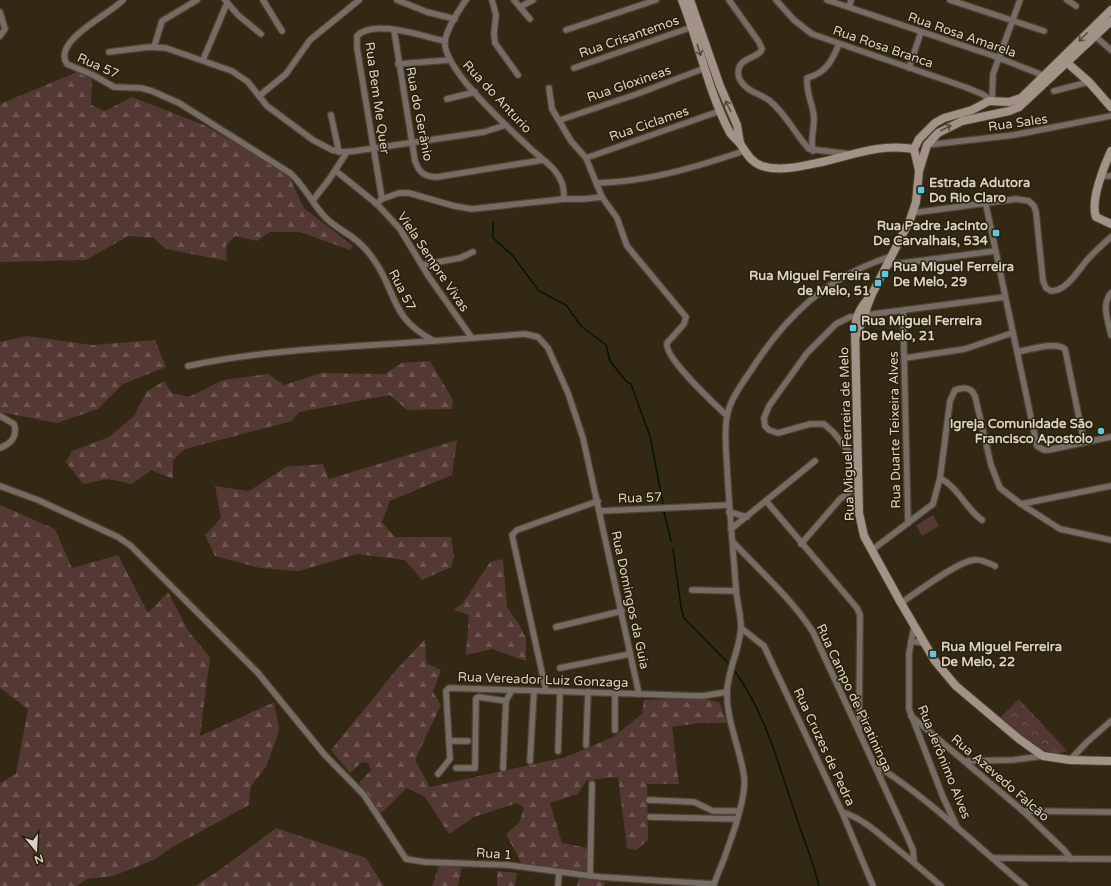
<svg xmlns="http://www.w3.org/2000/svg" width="1111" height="886" viewBox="0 0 1111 886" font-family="'Varela Round',sans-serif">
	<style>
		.forest { fill: url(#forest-firs) }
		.park { fill: url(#park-crowns) }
		.garden { fill: #543833 }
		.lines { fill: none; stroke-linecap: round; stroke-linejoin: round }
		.stream { stroke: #061500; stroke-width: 1.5 }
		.street-casing { stroke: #4e4330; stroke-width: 8 }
		.secondary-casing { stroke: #4e4330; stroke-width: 10 }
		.street { stroke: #776c65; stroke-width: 5.5 }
		.secondary { stroke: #a29287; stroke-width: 8 }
		.oneway { stroke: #594c3b }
		.poi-dot { fill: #57c9e2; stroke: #291e09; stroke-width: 1.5 }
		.labels { text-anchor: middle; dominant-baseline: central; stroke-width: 3; stroke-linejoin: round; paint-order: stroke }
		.street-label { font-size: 13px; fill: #d9d2c6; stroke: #291e09 }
		.poi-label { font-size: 13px; font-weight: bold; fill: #d9d2c6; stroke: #291e09; text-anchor: start }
	</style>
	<defs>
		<pattern id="forest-firs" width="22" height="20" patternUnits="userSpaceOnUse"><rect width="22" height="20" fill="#543833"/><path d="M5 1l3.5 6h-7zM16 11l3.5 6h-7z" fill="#6c544f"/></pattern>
		<pattern id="park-crowns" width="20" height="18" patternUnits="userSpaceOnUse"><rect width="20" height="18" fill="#543833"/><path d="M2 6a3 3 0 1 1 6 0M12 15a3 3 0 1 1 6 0" fill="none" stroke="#6c544f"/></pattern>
	</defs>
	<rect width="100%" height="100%" fill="#332813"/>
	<g class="forest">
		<polygon points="77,72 92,76 91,105 105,111 132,97 204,125 288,174 304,208 353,246 350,250 300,232 270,232 257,241 235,236 226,245 227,261 166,249 154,238 128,236 86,260 0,262 0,104"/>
		<polygon points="27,336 92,345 155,340 166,367 123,384 98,409 57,423 5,413 0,414 0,342"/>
		<polygon points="430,361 453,400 452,409 407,410 390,395 299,412 292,421 185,449 173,460 173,479 151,470 132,484 108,479 83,484 66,462 72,451 109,437 134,416 147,391 164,381 172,393 189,397 223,380 268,374 284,385 321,373 385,374 402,363"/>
		<polygon points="457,440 452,475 390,501 382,522 395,537 451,537 454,557 451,567 422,580 405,560 357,554 299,571 260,568 215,556 205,535 221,518 215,486 249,491 286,467 323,464 329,479"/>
		<polygon points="0,505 55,529 72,568 118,555 148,613 168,592 189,632 210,657 200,736 274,702 279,728 277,737 266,767 251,786 249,805 169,849 156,859 113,876 87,879 77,886 0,886 0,783 16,774 28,709 0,688"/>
		<polygon points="503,559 507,607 519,624 526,638 526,661 492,649 466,655 469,615 453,610 463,603 490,562"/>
		<polygon points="425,639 426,663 441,670 433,692 441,705 415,760 430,787 566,757 613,737 642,714 644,700 702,698 720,703 727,723 700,723 672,727 679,784 647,784 648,840 636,850 627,848 618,777 587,780 578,794 550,803 562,843 588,848 586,873 522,864 506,834 519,823 524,808 517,803 474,817 449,834 425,797 407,788 380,814 359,783 371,770 368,763 362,762 350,773 331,750 397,669"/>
		<polygon points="276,828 366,858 384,886 195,886 221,869"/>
		<polygon points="439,866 462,866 458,886 432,886"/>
		<polygon points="497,871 517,873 515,886 497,886"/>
		<polygon points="579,878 605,882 604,886 577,886"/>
	</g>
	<path class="park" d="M1019,699L1067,751C1043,761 1017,731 1001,717Z"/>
	<polygon class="garden" points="933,515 939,526 922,536 916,525"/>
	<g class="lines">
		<g class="stream">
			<polyline points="493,222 493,238 513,256 539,291 566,305 581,326 606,345 610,361 626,381 631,384 650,436 663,504"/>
			<polyline points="664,512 671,541"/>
			<polyline points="673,549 681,607 684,618 728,663"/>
			<path d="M734,670C764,711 778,762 794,810C802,836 813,860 819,886"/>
		</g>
		<g class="street-casing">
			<g id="street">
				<path d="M123,0C112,13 51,41 67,64L93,75L114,87L141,88L152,91L179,103L290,173C305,186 312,204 326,218C331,223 337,227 343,231C355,238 366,248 374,260C398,294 389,317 434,341L525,334L538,337L548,348L568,393L583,438L639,694"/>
				<polyline points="225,0 238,15 261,34"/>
				<polyline points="263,0 282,31"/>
				<polyline points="397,0 427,12 455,19"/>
				<path d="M466,0C459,10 447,29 445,41C442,69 512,131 532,150C542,159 556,168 561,181C564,186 564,193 564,199"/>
				<polyline points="492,0 496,15 494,33 495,43 518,75"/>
				<polyline points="514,0 530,19"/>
				<path d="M729,0L759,42L762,49C759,58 742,57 739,68C738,71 738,76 740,80C748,93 760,93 770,101C786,114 795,134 809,149L850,154"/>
				<polyline points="776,0 794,20 812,34 965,87 982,94 992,101"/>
				<polyline points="827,0 994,56 1045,76"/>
				<polyline points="950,0 1044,31"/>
				<polyline points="1067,0 1076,6"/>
				<polyline points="520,7 533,0"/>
				<polyline points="849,7 851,0"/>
				<polyline points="0,12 5,29 0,36"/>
				<path d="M394,30L415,161C419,172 424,177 437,177L543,160"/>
				<polyline points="566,30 656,0"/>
				<polyline points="1095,36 1111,50"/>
				<polyline points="154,47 162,21 197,0"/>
				<polyline points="109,52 149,47 166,48 232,71 248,82 267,106 313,140 332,150 343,152 355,151 484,132 506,125"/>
				<polyline points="203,60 227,3"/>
				<polyline points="398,64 450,60"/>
				<polyline points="574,68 692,27"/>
				<polyline points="909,68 921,32"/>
				<path d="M549,88L552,109L571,141L586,158L602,197L617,218L627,246L686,317L684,324L667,343C664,358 715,404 727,416"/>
				<polyline points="1054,91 1089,82"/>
				<polyline points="259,96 286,74 310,40 359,0"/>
				<polyline points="447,99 475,92"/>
				<polyline points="992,101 993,74 1020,0"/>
				<polyline points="331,115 339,152"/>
				<polyline points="560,120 637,94 705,68"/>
				<polyline points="927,145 1014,135 1111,116"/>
				<path d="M813,151C810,140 814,130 814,119C814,106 806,95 807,78C826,73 832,61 839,44"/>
				<polyline points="586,158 720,111"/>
				<polyline points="336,171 377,204 400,229 429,277 472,338"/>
				<polyline points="1101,176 1111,176"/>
				<path d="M597,183C648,182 696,167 744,151"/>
				<polyline points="382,199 399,193 409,193 454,206 472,209 564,199 584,199 602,197"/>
				<polyline points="313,200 328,181 347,152"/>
				<path d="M376,204L382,199L357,48V36C373,18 424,37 445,41"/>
				<polyline points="986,205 1037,446 1044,450 1048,450 1111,437"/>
				<path d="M912,213L1016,199L1029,201L1034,206L1036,212L1043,281L1046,288L1051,291C1067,291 1078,270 1088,259C1095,251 1103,244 1111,237"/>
				<polyline points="422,265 460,258 473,252"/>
				<polyline points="887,265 995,251"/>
				<path d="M1111,293C1101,305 1108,320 1111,335"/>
				<polyline points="903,311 908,523"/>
				<path d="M1017,352C1028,350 1056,341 1065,349L1084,442"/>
				<polyline points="905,358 965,349 1012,333"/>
				<path d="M188,366C268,349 352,347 433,341"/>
				<path d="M0,416L14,424C18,436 11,444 0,448"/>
				<polyline points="858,463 834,433 824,424 810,424 778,433 769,430 765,426 764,418 769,406 807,353 836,324 850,317 1005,297"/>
				<path d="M940,478C959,488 965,508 982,520"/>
				<polyline points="0,486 38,500 118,537 131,546 258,673 324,754 364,795 406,859 425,862 508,865 600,877 714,884"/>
				<polyline points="767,502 857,608 860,615 859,730"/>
				<polyline points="1021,504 1111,486"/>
				<polyline points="600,511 729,505"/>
				<polyline points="729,512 747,517"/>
				<polyline points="731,529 815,461"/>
				<path d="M733,542C760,571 791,598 813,632L907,836L913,850L914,862"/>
				<polyline points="801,544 840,499 858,486"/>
				<path d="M872,550L933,504L940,478L950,401L955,390C964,387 971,387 975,396L991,465L1000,488L1021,504L1060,529L1111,540"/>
				<polyline points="692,590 736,591"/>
				<path d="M901,603C916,593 958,561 974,560C981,559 989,563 995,566"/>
				<polyline points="914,626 909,654 909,709 943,797 957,827"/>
				<polyline points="556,627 622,611"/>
				<polyline points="741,628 764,646 842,812 873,886"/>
				<polyline points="911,641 923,643"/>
				<polyline points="560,668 630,654"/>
				<polyline points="546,691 512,535 517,530 598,501"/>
				<polyline points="911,716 1023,811 1064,850 1071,859"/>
				<polyline points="615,730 615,693"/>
				<polyline points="450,741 468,741"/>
				<polyline points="586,745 588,692"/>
				<polyline points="558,751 560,691"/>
				<polyline points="1070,760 1087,742 1111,721"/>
				<polyline points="530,761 534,691"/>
				<polyline points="965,761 1013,760 1043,756"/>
				<path d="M874,764C929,798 975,845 1025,886"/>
				<polyline points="456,768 475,768 476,698 479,697 506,701"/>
				<polyline points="503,768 506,701 512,690"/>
				<polyline points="438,774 450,759 446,691 449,688 702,696 727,692"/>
				<polyline points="649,800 694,802 713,811 738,811"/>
				<polyline points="1023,811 1111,812"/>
				<path d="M842,812C864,819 879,834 896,848C911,860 926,873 941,886"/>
				<polyline points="650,817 736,819"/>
				<polyline points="992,858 1111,859"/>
				<polyline points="590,876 592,784"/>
				<polyline points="558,886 559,873"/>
				<path d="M713,886C723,863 748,799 744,776C740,748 726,720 727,691C728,670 740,648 741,628C741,615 737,602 736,589C733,548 729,507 727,467C726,450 724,432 727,416C730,400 741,385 750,372C786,315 827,277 892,256"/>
			</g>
		</g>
		<g class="secondary-casing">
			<g id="secondary">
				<path d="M682,0C699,43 708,90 729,131C732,137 738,140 741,145C747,154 751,162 762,166C780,172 803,166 822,162C852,155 882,143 914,149"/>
				<polyline points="690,0 720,86 737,125 740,143"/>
				<polyline points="1064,60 1089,82 1111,107"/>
				<path d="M1111,151C1104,166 1090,201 1096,217L1111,224"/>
				<polyline points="919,170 914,149 919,139 935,123 944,118 972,110 989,101 1009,102 1021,98 1111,10"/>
				<path d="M871,296C861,306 856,315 855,329L859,513L864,536L901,603L935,661L956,686L1019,739L1043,756L1070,760L1111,761"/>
				<polyline points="857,334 871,296 910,220 916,202 919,171 927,145 938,133 962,121 1009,111 1019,107 1111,21"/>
			</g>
		</g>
		<use href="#street" class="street"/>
		<use href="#secondary" class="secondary"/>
	</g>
	<defs><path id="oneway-shaft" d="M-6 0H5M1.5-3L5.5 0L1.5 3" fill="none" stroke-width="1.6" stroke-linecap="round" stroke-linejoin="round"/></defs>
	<g class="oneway">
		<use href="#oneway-shaft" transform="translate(1083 37) rotate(135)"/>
		<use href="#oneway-shaft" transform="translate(699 50) rotate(72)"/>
		<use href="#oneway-shaft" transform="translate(728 106) rotate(-116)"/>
		<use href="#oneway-shaft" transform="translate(946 128) rotate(-28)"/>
	</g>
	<g class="poi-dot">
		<rect x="917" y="186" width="8" height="8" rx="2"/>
		<rect x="992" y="229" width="8" height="8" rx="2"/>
		<rect x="881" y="270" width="8" height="8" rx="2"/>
		<rect x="874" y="279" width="8" height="8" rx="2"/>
		<rect x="849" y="324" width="8" height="8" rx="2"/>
		<circle cx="1101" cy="431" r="4"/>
		<rect x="929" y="650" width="8" height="8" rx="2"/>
	</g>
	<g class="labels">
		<g class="street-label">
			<text transform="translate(962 35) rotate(19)">Rua Rosa Amarela</text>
			<text transform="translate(629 37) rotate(-19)">Rua Crisantemos</text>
			<text transform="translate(883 47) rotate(19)">Rua Rosa Branca</text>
			<text transform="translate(98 66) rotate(24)">Rua 57</text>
			<text transform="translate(629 84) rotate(-19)">Rua Gloxineas</text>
			<text transform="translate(497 97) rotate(47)">Rua do Anturio</text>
			<text transform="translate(377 98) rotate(82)">Rua Bem Me Quer</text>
			<text transform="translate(419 114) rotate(79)">Rua do Gerânio</text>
			<text transform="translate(1018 123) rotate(-8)">Rua Sales</text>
			<text transform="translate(649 124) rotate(-19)">Rua Ciclames</text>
			<text transform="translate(433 262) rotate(56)">Viela Sempre Vivas</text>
			<text transform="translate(402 290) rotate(63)">Rua 57</text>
			<text transform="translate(895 430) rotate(-91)">Rua Duarte Teixeira Alves</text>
			<text transform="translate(847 434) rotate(-92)">Rua Miguel Ferreira de Melo</text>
			<text transform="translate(640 498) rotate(-2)">Rua 57</text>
			<text transform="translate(630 600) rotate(78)">Rua Domingos da Guia</text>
			<text transform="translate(543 680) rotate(2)">Rua Vereador Luiz Gonzaga</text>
			<text transform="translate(854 698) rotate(65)">Rua Campo de Piratininga</text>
			<text transform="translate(824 747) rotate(65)">Rua Cruzes de Pedra</text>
			<text transform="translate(944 762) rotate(68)">Rua Jerônimo Alves</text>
			<text transform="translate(1000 778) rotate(41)">Rua Azevedo Falcão</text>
			<text transform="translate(494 854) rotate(4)">Rua 1</text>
		</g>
		<g class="poi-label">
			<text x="929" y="183">Estrada Adutora<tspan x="929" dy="15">Do Rio Claro</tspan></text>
			<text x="988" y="226" text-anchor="end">Rua Padre Jacinto<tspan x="988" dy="15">De Carvalhais, 534</tspan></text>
			<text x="893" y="267">Rua Miguel Ferreira<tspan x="893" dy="15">De Melo, 29</tspan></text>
			<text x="870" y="276" text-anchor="end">Rua Miguel Ferreira<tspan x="870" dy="15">de Melo, 51</tspan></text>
			<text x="861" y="321">Rua Miguel Ferreira<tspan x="861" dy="15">De Melo, 21</tspan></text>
			<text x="1093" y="424" text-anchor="end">Igreja Comunidade São<tspan x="1093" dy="15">Francisco Apostolo</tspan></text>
			<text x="941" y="647">Rua Miguel Ferreira<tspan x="941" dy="15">De Melo, 22</tspan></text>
		</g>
	</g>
	<g transform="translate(36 850) rotate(162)" stroke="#291e09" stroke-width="3" paint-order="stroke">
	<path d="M0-3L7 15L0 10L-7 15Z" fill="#d9d2c6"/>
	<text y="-6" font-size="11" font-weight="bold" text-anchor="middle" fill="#d9d2c6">N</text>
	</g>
</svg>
